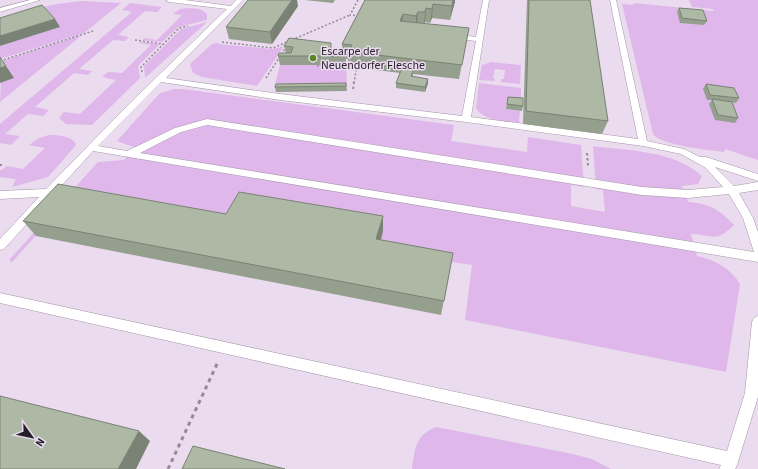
<svg xmlns="http://www.w3.org/2000/svg" width="758" height="469" viewBox="0 0 758 469" font-family="'Source Sans 3',sans-serif">
	<style>
		.green { fill: #dfb7ea }
		.lines { fill: none; stroke-linecap: round; stroke-linejoin: round }
		.service-casing { stroke: #a496a8; stroke-width: 1 }
		.path-far2 { stroke: #958a98; stroke-width: 1.5; stroke-dasharray: 2 2; stroke-linecap: butt }
		.path-far1 { stroke: #958a98; stroke-width: 2; stroke-dasharray: 2.5 2.5; stroke-linecap: butt }
		.path { stroke: #958a98; stroke-width: 3; stroke-dasharray: 4 4; stroke-linecap: butt }
		.service { fill: #fff; fill-rule: evenodd }
		.wall { fill: #959f8e }
		.shaded-wall { fill: #798274 }
		.building { fill: #adb9a5; stroke: #798274 }
		.poi-dot { fill: #558920; stroke: #eadbee; stroke-width: 1.5 }
		.labels { text-anchor: middle; dominant-baseline: central; stroke-width: 3; stroke-linejoin: round; paint-order: stroke }
		.far-poi-label { font-size: 12px; fill: #241f26; stroke: #eadbee; text-anchor: start }
	</style>
	<rect width="100%" height="100%" fill="#eadbee"/>
	<g class="green">
		<path d="M689,0H758V160L725,149L724,152C709,150 660,145 653,134L622,4L634,5L633,3L714,11L713,9L692,7Z"/>
		<polygon points="82,1 121,3 84,33 0,59 0,46 59,27 39,8 57,4"/>
		<polygon points="130,3 162,7 157,12 145,11 118,35 129,37 125,41 113,40 79,69 92,71 88,75 74,73 35,107 49,110 43,116 28,114 5,134 20,136 11,145 0,143 0,124 132,12 122,10"/>
		<polygon points="188,8 200,9 207,14 207,20 178,27 162,42 143,40 144,38 157,40 182,15 173,14 180,9"/>
		<polygon points="207,22 145,78 144,66 181,29"/>
		<polygon points="82,35 0,102 2,61"/>
		<polygon points="140,42 160,44 138,66 140,78 92,125 66,124 59,118 64,112 80,114 116,80 102,77 108,72 122,73 151,45 139,43"/>
		<polygon points="216,43 219,43 218,44 273,49 284,46 257,86 202,77 193,73 190,64 212,44"/>
		<polygon points="491,62 521,65 520,84 501,82 501,79 504,79 505,70 495,69 493,78 495,79 495,81 479,80 482,65"/>
		<polygon points="280,65 346,65 347,88 274,88"/>
		<path d="M479,83L521,88V103L507,102L506,109L520,111L519,123C506,121 483,121 476,108Z"/>
		<path d="M174,89H182L454,125L451,141L527,152L528,137L581,145L584,187L571,185V206L605,212L603,190L596,189L593,146C630,151 673,150 702,176L698,184L682,186L688,202C709,203 720,210 734,225C715,243 715,235 691,234L697,256C714,259 731,269 740,284L726,372L465,320L472,265L231,229L69,199L12,262L10,261V259L98,162L124,160L135,147L131,146L117,141L160,93Z"/>
		<path d="M49,135C58,135 74,136 76,145L48,177L12,187L16,179L0,177V171L7,166L23,169L45,148L29,145L39,138Z"/>
		<path d="M436,427L573,454L592,459L611,469H412C415,449 415,435 436,427Z"/>
	</g>
	<g class="lines">
		<g class="service-casing">
			<g id="service">
				<polygon points="30,0 40,0 0,12 0,8"/>
				<path d="M166,0H185L231,6L236,0H243L166,78L280,94L462,116L476,41L452,38L448,36L452,34L476,37L483,0H489L471,117L638,139L610,0H616L647,141L684,149L700,157H706L758,174V181L715,167L734,186L758,182V190L739,193L753,218L758,232V262L93,151L4,249L0,250V239L39,197L0,199V191L46,189L131,102L227,9L169,2ZM161,82L280,100L466,122L643,146L681,154L706,168L723,187L688,190L642,187L207,119L175,128L127,151L98,146ZM207,125L642,195L688,198L729,194L743,218L754,252L140,153L181,132Z"/>
				<polygon points="0,293 727,451 745,393 752,322 754,318 758,316 758,397 737,465 735,469 719,469 721,465 0,303"/>
			</g>
		</g>
		<g class="path-far2">
			<polyline points="358,0 350,15 359,16"/>
			<polyline points="135,40 163,44"/>
			<polyline points="222,42 273,48 350,15"/>
			<polyline points="344,60 350,60 348,64 357,65 354,83"/>
			<polyline points="0,61 93,31"/>
			<polyline points="317,66 348,64"/>
			<polyline points="142,72 141,67 179,28 188,26"/>
			<polyline points="266,78 286,47"/>
		</g>
		<g class="path-far1">
			<polyline points="353,89 354,82"/>
			<polyline points="587,153 588,166"/>
			<polyline points="0,165 2,165"/>
		</g>
		<polyline class="path" points="168,469 217,364"/>
		<use href="#service" class="service"/>
	</g>
	<g class="wall">
		<polygon points="305,0 335,0 333,3"/>
		<polygon points="365,0 455,0 450,20 432,18 430,23 425,22 425,24 469,28 459,79 413,74 413,77 428,79 428,83 425,92 396,88 396,83 400,73 360,68 360,65 351,64 350,59 346,59 346,65 280,65 278,56 286,53 284,46 332,52 343,53 342,44"/>
		<polygon points="527,0 590,0 608,121 602,134 523,124"/>
		<polygon points="298,6 272,44 229,39 226,27"/>
		<polygon points="679,8 707,21 704,25 680,23 677,12"/>
		<polygon points="346,83 347,91 276,92 275,87"/>
		<polygon points="706,84 739,98 736,103 732,102 738,118 735,123 715,120 709,104 712,100 707,100 703,89"/>
		<polygon points="508,97 523,106 522,111 506,109 507,102"/>
		<polygon points="226,214 383,231 381,240 453,253 441,315 36,236 23,221"/>
	</g>
	<g class="shaded-wall">
		<polygon points="292,0 297,0 298,6 272,44 270,32"/>
		<polygon points="453,0 455,0 455,2 450,20 452,6"/>
		<polygon points="433,4 432,18 430,23 432,9"/>
		<polygon points="426,8 425,22 424,26 425,12"/>
		<polygon points="418,12 417,26 416,30 416,16"/>
		<polygon points="403,14 402,29 400,21"/>
		<polygon points="55,19 60,27 0,46 0,36"/>
		<polygon points="6,66 14,78 0,83 0,68"/>
		<polygon points="428,79 428,83 425,92 425,87"/>
		<polygon points="383,216 383,231 376,254 376,239"/>
		<polygon points="139,431 150,441 136,469 118,469"/>
	</g>
	<g class="building">
		<polygon points="248,0 292,0 270,32 226,27"/>
		<polygon points="365,0 453,0 452,6 433,4 432,9 426,8 425,12 418,12 416,16 403,14 400,21 469,28 462,65 360,53 361,50 350,49 352,45 342,44"/>
		<polygon points="529,0 590,0 608,121 526,111"/>
		<polygon points="42,5 55,19 0,36 0,18"/>
		<polygon points="679,8 703,10 707,21 682,18"/>
		<polygon points="289,38 331,43 331,52 346,53 346,56 278,56 279,53 291,53 293,47 284,46"/>
		<polygon points="0,57 6,66 0,68"/>
		<polygon points="402,68 414,69 411,76 428,79 425,87 396,83"/>
		<polygon points="346,83 346,86 275,87 276,84"/>
		<polygon points="706,84 734,88 739,98 710,95"/>
		<polygon points="508,97 523,98 523,106 507,104"/>
		<polygon points="712,99 732,102 738,118 718,115"/>
		<polygon points="58,184 226,214 239,192 383,216 376,239 453,253 444,301 23,221"/>
		<polygon points="0,396 139,431 118,469 0,469"/>
		<polygon points="193,446 285,469 182,469"/>
	</g>
	<circle class="poi-dot" cx="313" cy="58" r="4"/>
	<g class="labels">
		<g class="far-poi-label">
			<text x="321" y="51">Escarpe der<tspan x="321" dy="14">Neuendorfer Flesche</tspan></text>
		</g>
	</g>
	<g transform="translate(32 437) rotate(123)" stroke="#eadbee" stroke-width="3" paint-order="stroke">
	<path d="M0-3L7 15L0 10L-7 15Z" fill="#241f26"/>
	<text y="-6" font-size="11" font-weight="bold" text-anchor="middle" fill="#241f26">N</text>
	</g>
</svg>
